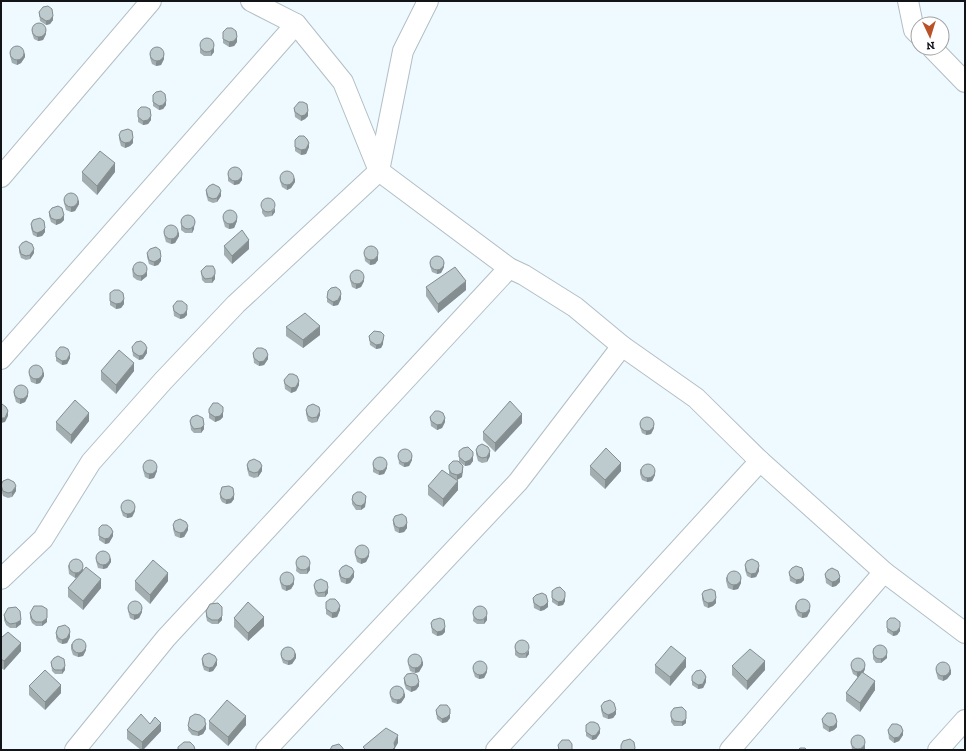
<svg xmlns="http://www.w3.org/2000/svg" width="966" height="751" viewBox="0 0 966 751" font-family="'Zilla Slab',serif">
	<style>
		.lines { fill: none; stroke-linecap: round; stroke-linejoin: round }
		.minor-casing { stroke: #b2bfc3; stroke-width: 22 }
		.minor { stroke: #fff; stroke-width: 20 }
		.wall { fill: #a3aeb1 }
		.shaded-wall { fill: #848d90 }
		.building { fill: #bdcace; stroke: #848d90 }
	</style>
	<rect width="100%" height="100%" fill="#eefaff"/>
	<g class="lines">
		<g class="minor-casing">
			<g id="minor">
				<polyline points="251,1 296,24 343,82 379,171 509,268 524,275 575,307 622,346 696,398 760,461 884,572 965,633"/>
				<polyline points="908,1 914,30 918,34"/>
				<polyline points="932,48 965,82"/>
				<polyline points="1,177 151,1"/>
				<polyline points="1,359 296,24"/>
				<polyline points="1,579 43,539 91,462 163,381 236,304 379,171 403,51 428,1"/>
				<polyline points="75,750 166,638 509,268"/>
				<polyline points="266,750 518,482 622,346"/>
				<polyline points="496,750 760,461"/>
				<polyline points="730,750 884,572"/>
				<polyline points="938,750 965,720"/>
			</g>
		</g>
		<use href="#minor" class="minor"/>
	</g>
	<g class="wall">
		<polygon points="39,12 53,20 50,24 46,25 40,21"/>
		<polygon points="32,28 46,34 43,40 38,41 34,39 32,33"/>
		<polygon points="223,39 237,42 234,46 229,47 223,43"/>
		<polygon points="214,43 214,52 211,56 204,56 200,53 200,48"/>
		<polygon points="10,52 25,57 21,63 17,65 12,63 10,56"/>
		<polygon points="150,53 164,59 161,65 156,66 152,64 150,58"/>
		<polygon points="153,95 166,105 163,109 159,110 153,106"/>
		<polygon points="294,108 308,116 305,119 301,121 295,117"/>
		<polygon points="138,110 151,120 148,124 143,125 138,122"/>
		<polygon points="119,135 133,143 130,146 125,148 121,146 119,139"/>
		<polygon points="295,140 309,147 306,154 301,155 295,151"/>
		<polygon points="82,172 115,172 97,195 82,181"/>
		<polygon points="228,172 242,180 239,184 234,185 228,181"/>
		<polygon points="280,177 295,182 291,188 287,190 282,187 280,181"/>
		<polygon points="206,190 221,196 217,202 213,203 208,201 206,194"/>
		<polygon points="64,199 79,204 75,211 71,212 66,210 64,203"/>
		<polygon points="262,202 275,212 272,216 265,217 262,213"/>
		<polygon points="49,212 64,220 61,223 56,225 51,222 49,216"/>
		<polygon points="223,216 237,221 234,228 229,229 225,227 223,220"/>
		<polygon points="181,219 195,220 194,229 192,233 185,233 181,230"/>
		<polygon points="31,224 45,232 42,236 37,237 33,235 31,228"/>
		<polygon points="164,231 179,236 175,243 171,244 166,242 164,235"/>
		<polygon points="224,246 249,249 232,264 224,255"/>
		<polygon points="19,247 34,253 30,259 26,260 21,258 19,252"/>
		<polygon points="364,252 378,260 375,264 370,265 365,261"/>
		<polygon points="147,253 161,261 158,265 154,266 149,264 147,257"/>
		<polygon points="430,261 444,267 441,273 437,274 432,272 430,266"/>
		<polygon points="132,268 147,276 141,281 137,280 133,277"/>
		<polygon points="201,271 215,279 212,283 205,283 202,280"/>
		<polygon points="350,276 364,281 361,287 356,289 352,287 350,280"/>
		<polygon points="426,287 466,290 438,313 426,296"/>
		<polygon points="110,293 124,304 121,308 116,309 110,305"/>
		<polygon points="327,298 341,299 338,305 333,306 327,302"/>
		<polygon points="187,305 187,315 184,318 180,319 174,316 173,306"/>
		<polygon points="286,327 320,335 303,348 286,336"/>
		<polygon points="384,335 383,344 381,348 376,349 370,345 369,336"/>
		<polygon points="132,347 147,353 143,359 139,360 133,356"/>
		<polygon points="56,352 70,358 67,364 62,365 56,361"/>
		<polygon points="253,353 268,359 264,365 259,366 254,363"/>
		<polygon points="29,371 44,376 40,383 36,384 31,382 29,375"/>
		<polygon points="101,371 134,371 116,394 101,380"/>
		<polygon points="284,380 299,385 296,391 291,393 285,389"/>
		<polygon points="14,391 28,396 25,402 20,404 16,402 14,395"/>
		<polygon points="209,409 223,417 220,420 215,422 209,418"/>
		<polygon points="306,410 320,415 317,422 312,423 308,421 306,414"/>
		<polygon points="430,417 445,422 442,428 437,430 431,426"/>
		<polygon points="89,421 71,444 56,430 56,422"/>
		<polygon points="190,421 204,429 201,433 194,433 191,430"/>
		<polygon points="640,422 654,428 651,434 646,435 642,433 640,427"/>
		<polygon points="522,423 495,452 483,440 483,432"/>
		<polygon points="476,450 490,456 487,462 482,463 478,461 476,454"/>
		<polygon points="459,451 473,461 470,465 465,466 459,462"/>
		<polygon points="398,454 412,460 409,466 404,467 399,464"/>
		<polygon points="373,462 387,468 384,474 379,475 373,472"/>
		<polygon points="247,465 262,471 258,477 254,478 249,476 247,469"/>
		<polygon points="143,466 157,471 154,478 149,479 145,477 143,470"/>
		<polygon points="590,466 621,471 605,489 590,475"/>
		<polygon points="449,469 463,470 462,477 457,480 454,479 458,490 443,507 428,495 428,486 450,476 449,474"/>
		<polygon points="640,469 655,475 652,481 647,482 642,480 640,474"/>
		<polygon points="1,485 16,491 12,497 8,498 3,496 1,489"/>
		<polygon points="220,494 234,499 231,503 226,504 222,502 220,498"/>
		<polygon points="352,500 366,501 365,507 361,510 356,510 352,504"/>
		<polygon points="121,505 135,511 132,517 127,518 123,516 121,510"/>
		<polygon points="393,520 407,528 404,532 399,533 395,531 393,524"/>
		<polygon points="173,525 188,530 184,537 180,538 175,536 173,529"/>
		<polygon points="99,528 113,536 109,543 105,544 99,540"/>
		<polygon points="355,551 369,556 366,562 361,564 357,562 355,555"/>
		<polygon points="96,557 111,562 107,568 103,569 98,568 96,561"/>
		<polygon points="297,559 310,570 307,574 300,574 296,571"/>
		<polygon points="68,565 83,571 101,588 83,610 68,597 68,588 77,577 75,578 69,574"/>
		<polygon points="745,565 759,571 756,577 751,578 747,576 745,570"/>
		<polygon points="339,571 354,577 350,583 346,584 341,582 339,575"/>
		<polygon points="789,572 804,580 801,583 796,584 790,581"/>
		<polygon points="825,574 840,582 836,586 832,587 826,583"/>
		<polygon points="726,577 741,583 738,589 733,590 728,588 726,581"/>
		<polygon points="280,578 294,584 291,589 286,591 282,589 280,582"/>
		<polygon points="135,581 168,581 150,604 135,590"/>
		<polygon points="314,585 328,593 325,597 318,597 315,594"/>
		<polygon points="552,591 565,592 565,601 563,605 558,606 552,602"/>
		<polygon points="702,594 716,603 713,606 708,608 704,606 702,599"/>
		<polygon points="533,598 548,607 544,610 540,611 534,608"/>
		<polygon points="795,605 810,611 807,617 802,618 798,616 795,609"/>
		<polygon points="128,607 142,612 139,618 134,620 130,618 128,611"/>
		<polygon points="326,609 340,610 337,617 332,618 326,614"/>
		<polygon points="474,610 487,620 484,624 477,624 473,621"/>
		<polygon points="206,611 222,620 218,624 212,624 207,621 206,616"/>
		<polygon points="30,613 47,622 42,626 36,626 32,623 30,618"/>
		<polygon points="4,615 21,624 16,628 10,628 6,625 4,620"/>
		<polygon points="234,618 264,626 248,641 234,627"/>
		<polygon points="887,621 900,631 897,635 893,636 887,632"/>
		<polygon points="431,623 445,632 442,635 437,636 432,633"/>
		<polygon points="56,633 70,637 67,643 62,644 58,642 56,638"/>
		<polygon points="1,638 21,651 4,670 1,668"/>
		<polygon points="71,644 86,650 83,656 78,657 73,655 71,649"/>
		<polygon points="515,644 529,654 526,658 519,658 515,655"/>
		<polygon points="873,648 887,658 881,663 876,663 873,659"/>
		<polygon points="281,652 296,658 292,664 288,665 283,663 281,657"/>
		<polygon points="202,659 217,665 213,671 209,672 204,670 202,664"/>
		<polygon points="408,660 423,665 419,672 415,673 410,671 408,664"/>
		<polygon points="51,662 65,670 62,674 55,674 52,671"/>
		<polygon points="851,664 865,669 863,673 875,690 860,712 846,701 846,693 858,677 853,674 851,668"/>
		<polygon points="655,665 686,667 670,686 655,673"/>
		<polygon points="473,666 487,672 484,678 479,679 475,677 473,671"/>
		<polygon points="732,666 765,670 747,690 732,675"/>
		<polygon points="936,668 951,674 947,679 943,681 938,679 936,672"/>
		<polygon points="692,676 706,682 703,688 698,689 692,685"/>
		<polygon points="404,678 419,686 416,690 411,692 406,689 404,683"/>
		<polygon points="29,686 61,693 45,710 29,695"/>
		<polygon points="390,691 405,697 401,703 397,704 392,702 390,696"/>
		<polygon points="601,706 616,714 613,718 608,719 603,717 601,710"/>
		<polygon points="436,710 450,718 447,722 442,723 437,719"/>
		<polygon points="671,712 686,723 682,726 674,726 671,722"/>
		<polygon points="822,719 837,727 834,730 829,732 823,728"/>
		<polygon points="209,721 246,725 228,746 209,729"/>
		<polygon points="150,724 161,731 143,750 141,750 127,739 127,730"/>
		<polygon points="586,725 600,733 596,739 592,740 586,736"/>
		<polygon points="188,726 206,729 203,734 198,736 192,735 188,730"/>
		<polygon points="888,730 903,735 899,741 894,743 889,739"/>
		<polygon points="851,741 865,749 865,750 852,750"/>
	</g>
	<g class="shaded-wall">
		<polygon points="53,16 53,20 50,24 46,25 46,21"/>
		<polygon points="46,29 46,34 43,40 38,41 38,37"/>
		<polygon points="237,37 237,42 234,46 229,47 229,42"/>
		<polygon points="214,48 214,52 211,56 211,51"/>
		<polygon points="25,53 25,57 21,63 17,65 17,60"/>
		<polygon points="164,54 164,59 161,65 156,66 156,62"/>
		<polygon points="166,101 166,105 163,109 159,110 159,106"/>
		<polygon points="308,111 308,116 305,119 301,121 301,116"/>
		<polygon points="151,116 151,120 148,124 143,125 143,121"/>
		<polygon points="133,138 133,143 130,146 125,148 125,143"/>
		<polygon points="309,143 309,147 306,154 301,155 301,150"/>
		<polygon points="115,163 115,172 97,195 97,186"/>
		<polygon points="242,176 242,180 239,184 234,185 234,181"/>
		<polygon points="295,178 295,182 291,188 287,190 287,185"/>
		<polygon points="221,191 221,196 217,202 217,198"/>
		<polygon points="79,200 79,204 75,211 71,212 71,207"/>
		<polygon points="275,208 275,212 272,216 272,212"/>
		<polygon points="64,215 64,220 61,223 56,225 56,220"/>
		<polygon points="237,217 237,221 234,228 229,229 229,224"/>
		<polygon points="194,224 194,229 192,233 192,228"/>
		<polygon points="45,228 45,232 42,236 37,237 37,233"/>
		<polygon points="179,232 179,236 175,243 171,244 171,239"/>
		<polygon points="249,240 249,249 232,264 232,256"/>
		<polygon points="34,249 34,253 30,259 30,255"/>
		<polygon points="378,255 378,260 375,264 370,265 370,260"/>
		<polygon points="161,257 161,261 158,265 154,266 154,262"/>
		<polygon points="444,262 444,267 441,273 437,274 437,270"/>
		<polygon points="147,271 147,276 141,281 141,276"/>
		<polygon points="215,274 215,279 212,283 212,278"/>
		<polygon points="364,277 364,281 361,287 356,289 356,284"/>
		<polygon points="466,281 466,290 438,313 438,304"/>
		<polygon points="341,294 341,299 338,305 333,306 333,302"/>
		<polygon points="124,299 124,304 121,308 116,309 116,304"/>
		<polygon points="187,310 187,315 184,318 180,319 180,315"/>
		<polygon points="320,326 320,335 303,348 303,340"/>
		<polygon points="383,340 383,344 381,348 376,349 376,345"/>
		<polygon points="147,348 147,353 143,359 139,360 139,356"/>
		<polygon points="70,354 70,358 67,364 62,365 62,361"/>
		<polygon points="268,355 268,359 264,365 259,366 259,362"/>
		<polygon points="134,363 134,371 116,394 116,385"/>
		<polygon points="44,372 44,376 40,383 36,384 36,379"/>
		<polygon points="299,381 299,385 296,391 291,393 291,388"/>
		<polygon points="28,392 28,396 25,402 20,404 20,399"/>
		<polygon points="8,411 8,416 5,422 1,423 1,418"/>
		<polygon points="320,411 320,415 317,422 317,417"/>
		<polygon points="223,412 223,417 220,420 215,422 215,417"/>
		<polygon points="89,413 89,421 71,444 71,435"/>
		<polygon points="522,414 522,423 495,452 495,443"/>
		<polygon points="445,418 445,422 442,428 437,430 437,425"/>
		<polygon points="654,423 654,428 651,434 646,435 646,431"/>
		<polygon points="204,425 204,429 201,433 201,428"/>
		<polygon points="490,451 490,456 487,462 487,457"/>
		<polygon points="412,456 412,460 409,466 404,467 404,463"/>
		<polygon points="473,456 473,461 470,465 465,466 465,462"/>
		<polygon points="621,463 621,471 605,489 605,480"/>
		<polygon points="387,464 387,468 384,474 379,475 379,471"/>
		<polygon points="262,466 262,471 258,477 258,472"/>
		<polygon points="463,466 462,477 457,480 457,475"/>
		<polygon points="157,467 157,471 154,478 149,479 149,474"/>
		<polygon points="655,471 655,475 652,481 647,482 647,478"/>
		<polygon points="458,481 458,490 443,507 443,499"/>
		<polygon points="16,486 16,491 12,497 12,492"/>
		<polygon points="234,495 234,499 231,503 226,504 226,500"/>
		<polygon points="366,496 365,507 361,510 361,506"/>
		<polygon points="135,506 135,511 132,517 127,518 127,514"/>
		<polygon points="407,523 407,528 404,532 399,533 399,528"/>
		<polygon points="188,526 188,530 184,537 180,538 180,533"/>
		<polygon points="113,532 113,536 109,543 105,544 105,539"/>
		<polygon points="369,552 369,556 366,562 361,564 361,559"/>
		<polygon points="111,558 111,562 107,568 103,569 103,565"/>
		<polygon points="310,565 310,570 307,574 307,569"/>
		<polygon points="759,566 759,571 756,577 751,578 751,574"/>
		<polygon points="83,568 83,573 80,576 75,578 75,573"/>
		<polygon points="354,572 354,577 350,583 346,584 346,579"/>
		<polygon points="168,573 168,581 150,604 150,595"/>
		<polygon points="804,575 804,580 801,583 796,584 796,580"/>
		<polygon points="840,577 840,582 836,586 832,587 832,582"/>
		<polygon points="741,578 741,583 738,589 733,590 733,586"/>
		<polygon points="101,579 101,588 83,610 83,601"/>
		<polygon points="294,579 294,584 291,589 286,591 286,586"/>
		<polygon points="328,588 328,593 325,597 325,592"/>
		<polygon points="565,597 565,601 563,605 558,606 558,602"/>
		<polygon points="716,598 716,603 713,606 708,608 708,603"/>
		<polygon points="548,602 548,607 544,610 540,611 540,607"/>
		<polygon points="340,606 340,610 337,617 332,618 332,613"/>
		<polygon points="810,606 810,611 807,617 802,618 802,614"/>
		<polygon points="142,608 142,612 139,618 134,620 134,615"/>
		<polygon points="487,615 487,620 484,624 484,619"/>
		<polygon points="222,616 222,620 218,624 218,620"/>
		<polygon points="264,617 264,626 248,641 248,633"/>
		<polygon points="47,618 47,622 42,626 42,622"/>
		<polygon points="21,620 21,624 16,628 16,623"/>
		<polygon points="445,627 445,632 442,635 437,636 437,632"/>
		<polygon points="900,627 900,631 897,635 893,636 893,632"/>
		<polygon points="70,632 70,637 67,643 62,644 62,640"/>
		<polygon points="21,643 21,651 4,670 4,661"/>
		<polygon points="86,646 86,650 83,656 78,657 78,653"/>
		<polygon points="529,650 529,654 526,658 526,654"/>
		<polygon points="296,653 296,658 292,664 288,665 288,661"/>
		<polygon points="887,654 887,658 881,663 881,659"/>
		<polygon points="686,658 686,667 670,686 670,677"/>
		<polygon points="217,660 217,665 213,671 209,672 209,668"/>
		<polygon points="423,661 423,665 419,672 415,673 415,668"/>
		<polygon points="765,661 765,670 747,690 747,681"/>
		<polygon points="865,665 865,669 862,676 857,677 857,672"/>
		<polygon points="65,666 65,670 62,674 62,670"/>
		<polygon points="487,668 487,672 484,678 479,679 479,675"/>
		<polygon points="951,669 951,674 947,679 943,681 943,676"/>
		<polygon points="706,677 706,682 703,688 698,689 698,685"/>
		<polygon points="875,681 875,690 860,712 860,703"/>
		<polygon points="419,682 419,686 416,690 411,692 411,687"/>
		<polygon points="61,685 61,693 45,710 45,702"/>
		<polygon points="405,693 405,697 401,703 397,704 397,700"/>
		<polygon points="616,710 616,714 613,718 608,719 608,715"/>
		<polygon points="450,714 450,718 447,722 442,723 442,719"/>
		<polygon points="246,716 246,725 228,746 228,737"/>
		<polygon points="686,719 686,723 682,726 682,722"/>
		<polygon points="837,722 837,727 834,730 829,732 829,727"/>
		<polygon points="161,723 161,731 143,750 142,750 142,742"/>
		<polygon points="206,724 206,729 203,734 198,736 198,732"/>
		<polygon points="600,729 600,733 596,739 592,740 592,736"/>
		<polygon points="903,731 903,735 899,741 894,743 894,738"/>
		<polygon points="398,735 398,743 395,748 395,750 392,750 394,743"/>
		<polygon points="865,744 865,750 858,750"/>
	</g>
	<g class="building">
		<polygon points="48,6 52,9 53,16 50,20 46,21 40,17 39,12 43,7"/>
		<circle cx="39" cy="30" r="7"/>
		<polygon points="227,28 232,28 236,31 237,37 234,41 229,42 223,39 223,32"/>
		<circle cx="207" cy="45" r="7"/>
		<circle cx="17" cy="53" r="7"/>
		<circle cx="157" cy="54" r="7"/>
		<polygon points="161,91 165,94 166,101 163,105 159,106 153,102 153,95 156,92"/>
		<polygon points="299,102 303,102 307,104 308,111 305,115 301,116 295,112 294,108"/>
		<polygon points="141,107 146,107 150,109 151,116 148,120 143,121 138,117 138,110"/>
		<polygon points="128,129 132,131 133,138 130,142 125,143 121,141 119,135 121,131"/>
		<polygon points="299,136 304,136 307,139 309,143 306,149 301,150 295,147 295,140"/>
		<polygon points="100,151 115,163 97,186 82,172"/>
		<circle cx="235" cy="174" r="7"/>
		<circle cx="287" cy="178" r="7"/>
		<polygon points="213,184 219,187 221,191 217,198 213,199 208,197 206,190 209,186"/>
		<circle cx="71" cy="200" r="7"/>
		<circle cx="268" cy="205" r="7"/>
		<polygon points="58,206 62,208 64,215 61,219 56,220 51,218 49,212 52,208"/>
		<circle cx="230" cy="217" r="7"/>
		<circle cx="188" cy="222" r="7"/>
		<polygon points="40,218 44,221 45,228 42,231 37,233 33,231 31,224 33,220"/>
		<circle cx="171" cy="232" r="7"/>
		<polygon points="242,230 249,240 232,256 224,246"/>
		<polygon points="26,241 32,244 34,249 30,255 26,256 21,254 19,247 22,243"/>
		<circle cx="371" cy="253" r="7"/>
		<polygon points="156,247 160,250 161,257 158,260 154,262 149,260 147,253 150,249"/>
		<circle cx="437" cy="263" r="7"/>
		<circle cx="140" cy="269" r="7"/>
		<polygon points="206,266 213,266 215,270 215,274 212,278 205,279 202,275 201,271"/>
		<polygon points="455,267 466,281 438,304 426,287"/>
		<circle cx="357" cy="277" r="7"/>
		<polygon points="336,287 340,290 341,294 338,300 333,302 327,298 328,291 331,288"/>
		<polygon points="114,290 119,290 123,293 124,299 121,303 116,304 110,301 110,293"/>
		<polygon points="177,301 182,301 187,305 187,310 184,314 180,315 174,311 173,306"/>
		<polygon points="305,313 320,326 303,340 286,327"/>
		<polygon points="374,331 381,332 384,335 383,340 381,344 376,345 370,341 369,336"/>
		<polygon points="141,341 145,344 147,348 143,355 139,356 133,352 132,347 136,342"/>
		<polygon points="60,347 64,347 68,349 70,354 67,360 62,361 56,357 56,352"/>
		<polygon points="257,348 262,348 266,350 268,355 264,361 259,362 254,358 253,353"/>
		<polygon points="119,350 134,363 116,385 101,371"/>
		<circle cx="36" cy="372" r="7"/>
		<polygon points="289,374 293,374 297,376 299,381 296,387 291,388 285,384 284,380"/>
		<circle cx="21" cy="392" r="7"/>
		<polygon points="75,400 89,413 71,435 56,422"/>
		<polygon points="510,401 522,414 495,443 483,432"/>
		<polygon points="213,403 218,403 223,407 223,412 220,416 215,417 209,413 209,409"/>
		<polygon points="1,404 2,404 6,407 8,411 5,418 1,418"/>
		<polygon points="313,404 319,407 320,411 317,417 312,418 308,416 306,410 308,406"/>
		<polygon points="435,411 439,411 443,413 445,418 442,424 437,425 431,421 430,417"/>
		<polygon points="197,415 203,418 204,425 201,428 194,429 191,425 190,421 192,417"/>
		<circle cx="647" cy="424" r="7"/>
		<polygon points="482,444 488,447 490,451 487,457 482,458 478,456 476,450 478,446"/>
		<polygon points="468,447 473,452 473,456 470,460 465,462 459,457 459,451 463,448"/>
		<polygon points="606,448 621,463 605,480 590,466"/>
		<circle cx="405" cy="456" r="7"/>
		<circle cx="380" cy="464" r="7"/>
		<polygon points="254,459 260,462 262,466 258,472 254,473 249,471 247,465 249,461"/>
		<circle cx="150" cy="467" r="7"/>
		<polygon points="453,461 458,461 463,466 462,473 457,475 451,473 449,469 449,465"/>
		<circle cx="648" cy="471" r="7"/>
		<polygon points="442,470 458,481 443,499 428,486"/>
		<polygon points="8,479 14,482 16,486 12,492 8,493 3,491 1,485 3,481"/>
		<polygon points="229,486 233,488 234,495 231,499 226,500 222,498 220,494 222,487"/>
		<polygon points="357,492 361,492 366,496 365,503 361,506 356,505 352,500 353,495"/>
		<circle cx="128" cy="507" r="7"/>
		<polygon points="402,514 406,517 407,523 404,527 399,528 395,526 393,520 395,516"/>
		<polygon points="180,519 186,522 188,526 184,532 180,533 175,531 173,525 175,521"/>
		<polygon points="102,525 107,525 111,528 113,532 109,538 105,539 99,536 99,528"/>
		<circle cx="362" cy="552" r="7"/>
		<circle cx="103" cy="558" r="7"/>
		<circle cx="303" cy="563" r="7"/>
		<polygon points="752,559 758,562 759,566 756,573 751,574 747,572 745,565 747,561"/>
		<circle cx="76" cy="566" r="7"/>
		<polygon points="153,560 168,573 150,595 135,581"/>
		<polygon points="346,565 352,568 354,572 350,578 346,579 341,577 339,571 342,567"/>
		<polygon points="796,566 802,568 804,575 801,579 796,580 790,576 789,572 792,568"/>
		<polygon points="86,567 101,579 83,601 68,588"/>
		<polygon points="832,568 838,571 840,577 836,581 832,582 826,578 825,574 828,570"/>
		<circle cx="734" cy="578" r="7"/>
		<circle cx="287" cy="579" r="7"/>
		<polygon points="321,579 327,582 328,588 325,592 318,593 315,589 314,585 316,581"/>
		<polygon points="560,587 565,592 565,597 563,601 558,602 552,598 552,591 556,588"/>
		<polygon points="711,589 715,591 716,598 713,602 708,603 704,601 702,594 704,591"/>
		<polygon points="542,593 546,595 548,602 544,606 540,607 534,603 533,598 536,595"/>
		<polygon points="330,599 335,599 338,602 340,606 337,612 332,613 326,609 326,602"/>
		<circle cx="803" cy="606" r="7"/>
		<circle cx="135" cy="608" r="7"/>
		<polygon points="248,602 264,617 248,633 234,618"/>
		<polygon points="218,603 222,607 222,616 218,620 212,620 207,617 206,611 210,604"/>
		<polygon points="34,606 42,606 47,609 47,618 42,622 36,622 32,619 30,613"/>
		<circle cx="480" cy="613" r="7"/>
		<polygon points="16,607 20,611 21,620 16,623 10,624 6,621 4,615 8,608"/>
		<polygon points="440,618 444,620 445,627 442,631 437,632 432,628 431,623 433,620"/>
		<polygon points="890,618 895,618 900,622 900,627 897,631 893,632 887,628 887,621"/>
		<polygon points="65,625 69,628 70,632 67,638 62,640 58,638 56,633 58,627"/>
		<polygon points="8,632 21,643 4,661 1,659 1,638"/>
		<circle cx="79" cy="646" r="7"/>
		<circle cx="522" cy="647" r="7"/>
		<circle cx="880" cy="652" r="7"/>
		<polygon points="671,646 686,658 670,677 655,665"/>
		<circle cx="288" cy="654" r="7"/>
		<polygon points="750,649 765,661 747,681 732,666"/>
		<polygon points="209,653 215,656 217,660 213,667 209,668 204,666 202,659 204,655"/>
		<circle cx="415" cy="661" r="7"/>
		<polygon points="58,656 64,659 65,666 62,670 55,670 52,667 51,662 54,658"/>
		<circle cx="858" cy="665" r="7"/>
		<circle cx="480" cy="668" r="7"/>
		<circle cx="943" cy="669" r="7"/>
		<polygon points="45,670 61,685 45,702 29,686"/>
		<polygon points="701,670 704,673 706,677 703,684 698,685 692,681 692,676 696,671"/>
		<polygon points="862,672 875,681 860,703 846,693"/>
		<polygon points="413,673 417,675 419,682 416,686 411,687 406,685 404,678 407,674"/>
		<circle cx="397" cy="693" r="7"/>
		<polygon points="227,700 246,716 228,737 209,721"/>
		<polygon points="610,700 614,703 616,710 613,713 608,715 603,712 601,706 604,702"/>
		<polygon points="440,705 447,705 450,709 450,714 447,717 442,719 437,715 436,710"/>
		<polygon points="682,707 686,711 686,719 682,722 674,721 671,717 671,712 674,708"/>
		<polygon points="827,713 832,713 835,715 837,722 834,726 829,727 823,723 822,719"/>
		<polygon points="141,714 150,724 155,717 161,723 142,742 127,730"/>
		<polygon points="195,714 200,715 205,719 205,722 206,724 203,729 198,732 192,730 188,726 190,717"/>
		<polygon points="590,722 594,722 598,724 600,729 596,735 592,736 586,732 586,725"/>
		<polygon points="892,724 897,724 901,726 903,731 899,737 894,738 889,734 888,730"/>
		<polygon points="386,728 398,735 394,743 395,747 392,750 366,750 363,747"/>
		<circle cx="858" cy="742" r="7"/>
		<polygon points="630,739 634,742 635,748 634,750 621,750 621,745 623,741"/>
		<polygon points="562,740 569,740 572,744 572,749 571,750 559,750 558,745"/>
		<polygon points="184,742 190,742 194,746 195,750 178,750 178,747"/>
		<polygon points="339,744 342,747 344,750 330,750 332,746"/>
		<polygon points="800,748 805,748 807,750 798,750"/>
	</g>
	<rect width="966" height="751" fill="none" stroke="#111517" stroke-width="4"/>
	<g transform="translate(930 36) rotate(176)"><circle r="19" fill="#ffffff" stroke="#a0a1a2"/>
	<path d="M0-3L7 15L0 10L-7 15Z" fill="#b95327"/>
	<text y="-6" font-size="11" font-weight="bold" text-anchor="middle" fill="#111517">N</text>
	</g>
</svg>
